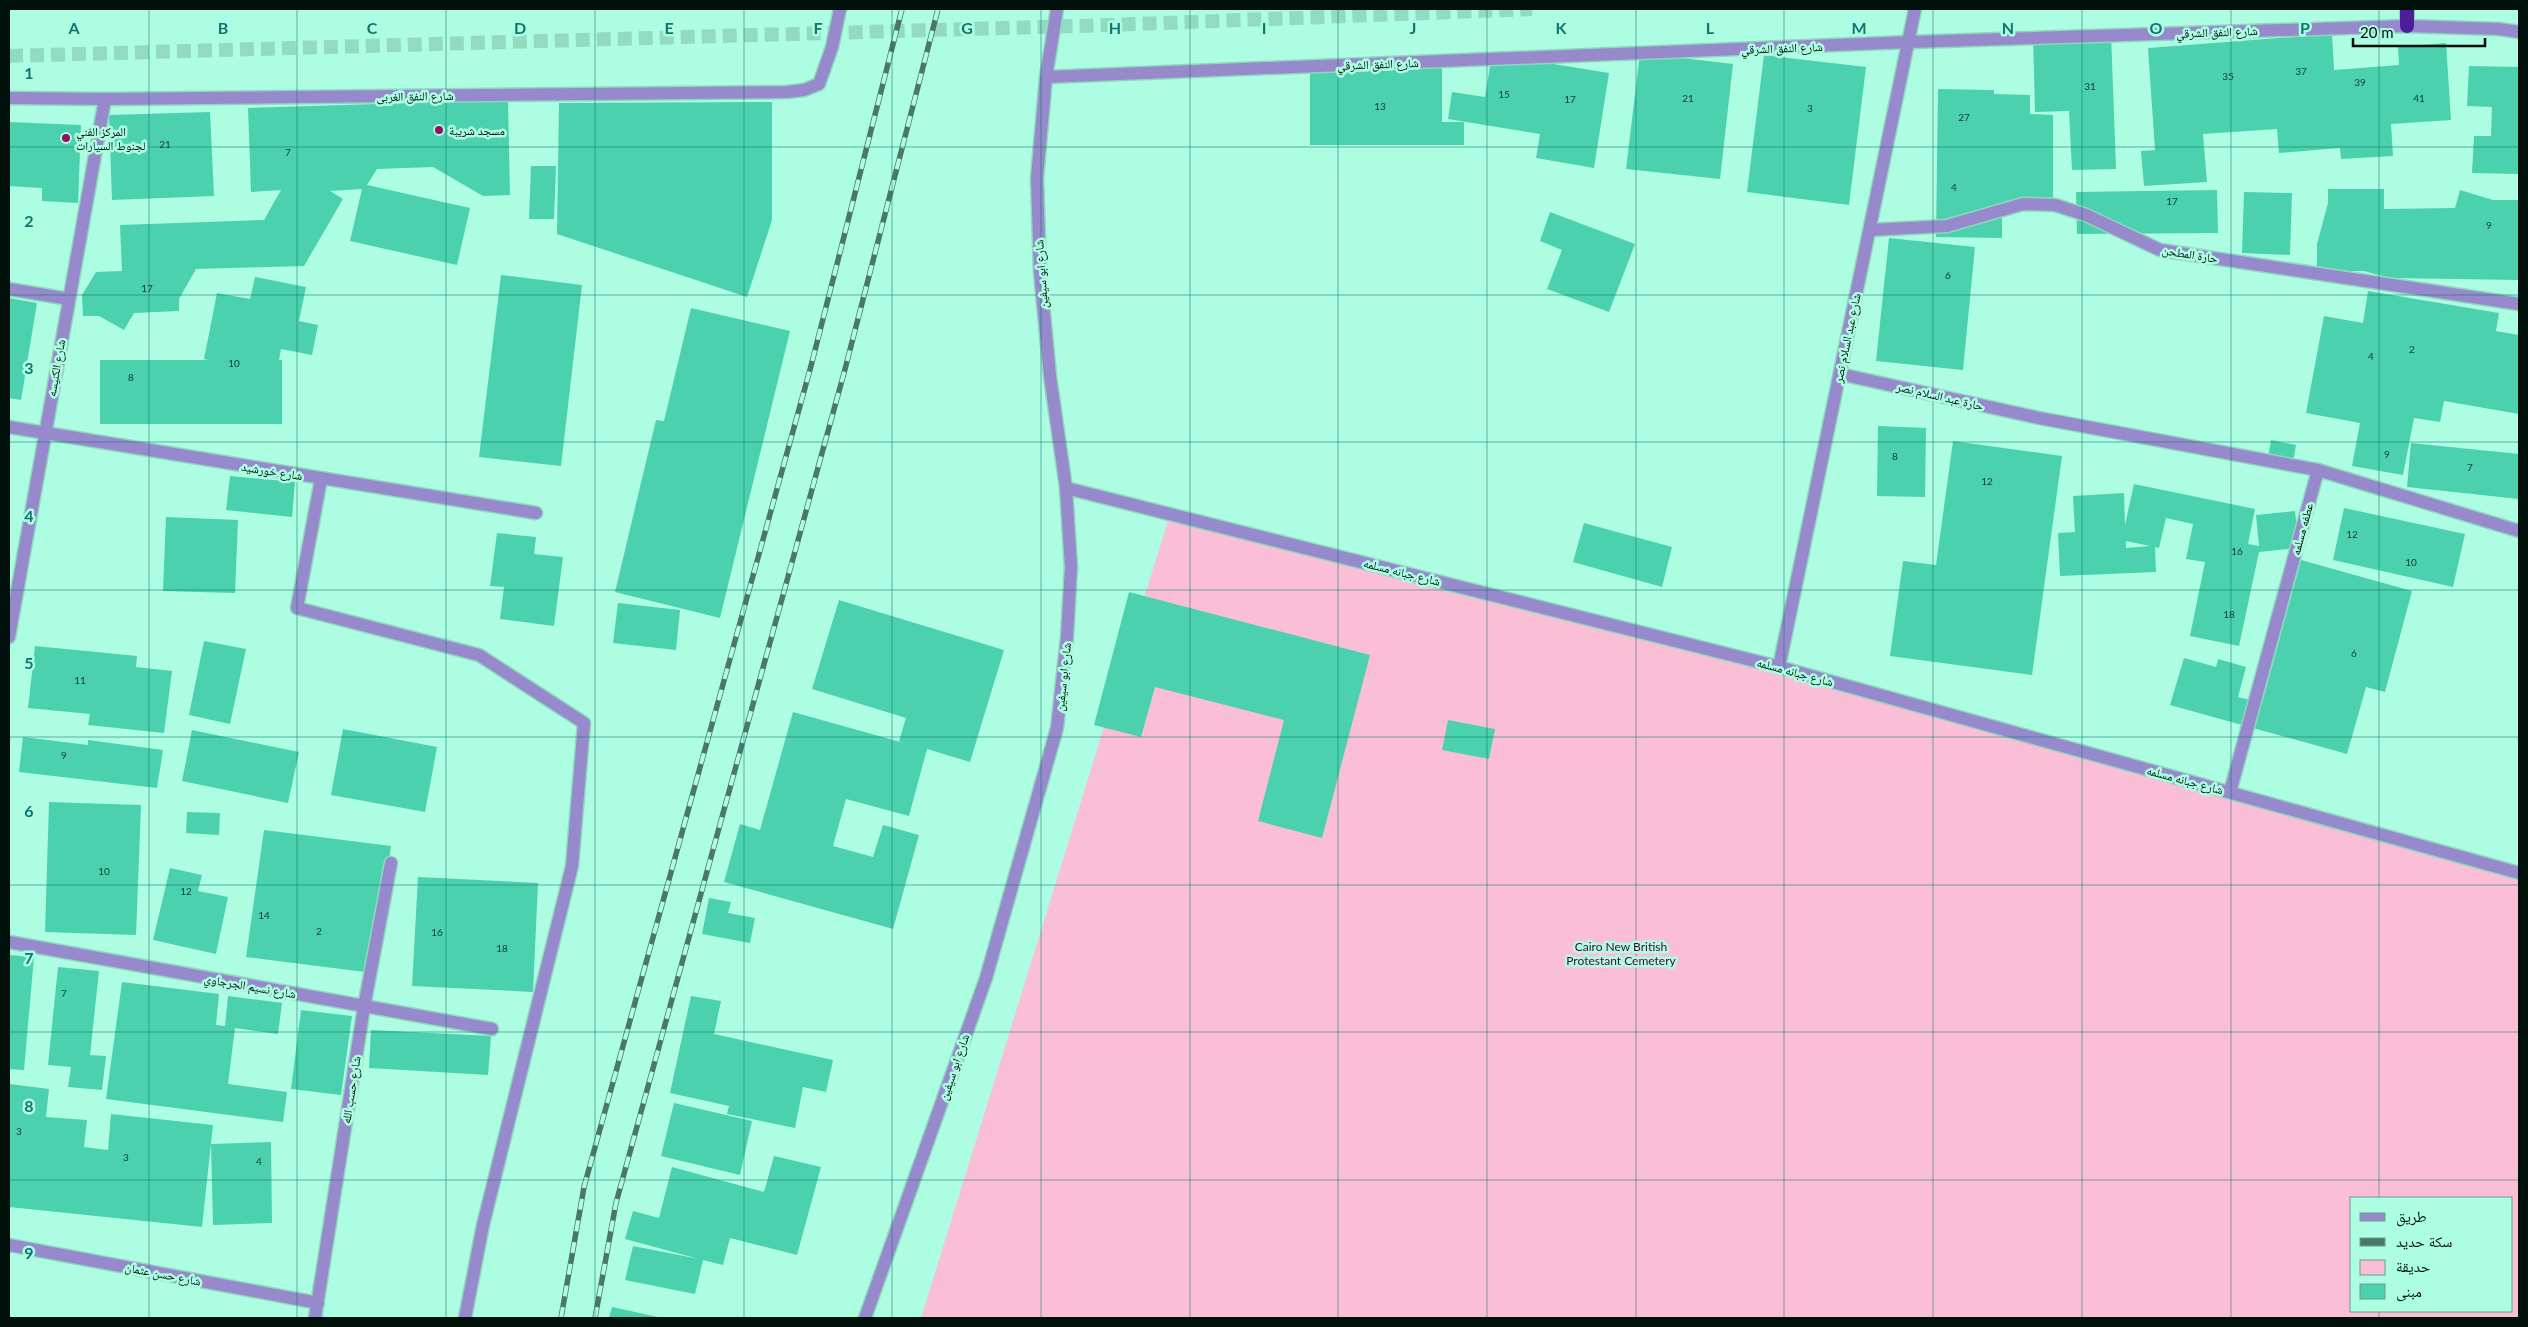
<svg xmlns="http://www.w3.org/2000/svg" width="2528" height="1327" viewBox="0 0 2528 1327" font-family="Lato,'Noto Naskh Arabic',sans-serif">
	<style>
		.green { fill: #fbbed7; fill-rule: evenodd }
		.building { fill: #4cd1ae; fill-rule: evenodd }
		.lines { fill: none; stroke-linecap: round; stroke-linejoin: round }
		.trunk-tunnel { stroke: #93dac3; stroke-width: 14; stroke-dasharray: 14 7; stroke-linecap: butt }
		.minor-casing { stroke: #91d7c0; stroke-width: 15 }
		.tertiary-casing { stroke: #91d7c0; stroke-width: 15 }
		.trunk-casing { stroke: #91d7c0; stroke-width: 16 }
		.minor { stroke: #9689cc; stroke-width: 12 }
		.tertiary { stroke: #9689cc; stroke-width: 12 }
		.trunk { stroke: #4c1f9a; stroke-width: 14 }
		.rail-casing { stroke: #4b7768; stroke-width: 5.5 }
		.rail { stroke: #adfde3; stroke-width: 4; stroke-dasharray: 11; stroke-linecap: butt }
		.grid { fill: none; stroke: #0f766e; stroke-width: 1; stroke-opacity: 0.55 }
		.poi-dot { fill: #990d60; stroke: #adfde3; stroke-width: 2 }
		.labels { text-anchor: middle; dominant-baseline: central; stroke-width: 5; stroke-linejoin: round; paint-order: stroke }
		.number-label { font-size: 10px; fill: #134134 }
		.street-label { font-size: 12px; fill: #00110b; stroke: #adfde3 }
		.poi-label { font-size: 12px; fill: #00110b; stroke: #adfde3; text-anchor: start }
		.park-label { font-size: 12px; fill: #500430; stroke: #adfde3 }
		.grid-label { font-size: 16px; text-anchor: middle; font-weight: bold; fill: #0f766e; stroke: #adfde3; stroke-width: 5; stroke-linejoin: round; paint-order: stroke }
	</style>
	<rect width="100%" height="100%" fill="#adfde3"/>
	<path class="green" d="M1170,514L1779,667L2519,873V1318H921ZM2352,1198H2512V1311H2352Z"/>
	<g class="building">
		<polygon points="2111,33 2116,169 2072,170 2069,111 2035,112 2033,35"/>
		<polygon points="2332,34 2334,70 2399,65 2398,47 2446,43 2451,120 2391,124 2393,156 2341,159 2340,148 2279,153 2277,129 2203,134 2207,182 2144,186 2141,151 2155,150 2148,48"/>
		<polygon points="1640,53 1733,64 1720,179 1626,169"/>
		<polygon points="1492,54 1609,73 1594,168 1536,158 1540,134 1448,119 1452,92 1485,97"/>
		<polygon points="1764,55 1866,67 1849,205 1747,192"/>
		<polygon points="1310,65 1442,65 1442,122 1464,122 1464,145 1310,145"/>
		<polygon points="2469,66 2519,67 2519,174 2472,173 2474,136 2491,136 2492,107 2467,106"/>
		<polygon points="1938,89 1994,90 1994,94 2030,95 2030,114 2053,115 2053,203 2002,202 2002,238 1936,237"/>
		<polygon points="508,100 510,195 483,196 433,167 377,169 367,185 470,208 457,265 350,241 362,189 330,191 343,199 304,266 196,269 179,299 179,311 134,313 124,330 99,316 83,316 82,295 96,272 122,271 120,225 264,220 281,190 251,192 248,108"/>
		<polygon points="772,102 772,220 747,297 557,234 559,103"/>
		<polygon points="210,112 214,196 112,200 109,115"/>
		<polygon points="9,122 81,125 78,203 42,201 42,188 9,186"/>
		<polygon points="531,166 556,166 554,219 529,219"/>
		<polygon points="2328,189 2384,189 2384,209 2455,208 2460,190 2493,200 2519,200 2519,280 2390,278 2364,271 2336,271 2317,266 2317,244 2328,203"/>
		<polygon points="2217,190 2218,233 2077,234 2076,192"/>
		<polygon points="2244,192 2292,193 2290,255 2242,253"/>
		<polygon points="1550,212 1635,244 1609,312 1547,289 1562,250 1540,241"/>
		<polygon points="1889,238 1975,247 1963,370 1876,361"/>
		<polygon points="501,275 582,285 561,466 479,457"/>
		<polygon points="255,277 306,287 299,321 318,325 312,355 281,349 279,360 282,360 282,424 100,424 100,360 208,360 204,359 217,293 250,299"/>
		<polygon points="2368,291 2499,313 2496,331 2519,335 2519,414 2444,401 2440,422 2414,418 2403,475 2352,466 2360,423 2306,413 2324,316 2363,323"/>
		<polygon points="9,298 37,303 21,400 9,398"/>
		<polygon points="691,308 790,331 720,618 615,592 656,420 664,421"/>
		<polygon points="1878,426 1926,428 1925,497 1877,496"/>
		<polygon points="2271,440 2296,445 2292,468 2267,463"/>
		<polygon points="1953,441 2062,456 2032,675 1890,656 1903,561 1936,565"/>
		<polygon points="2411,443 2519,454 2519,499 2407,487"/>
		<polygon points="230,476 295,482 292,517 226,510"/>
		<path d="M2134,484L2255,509L2248,544L2259,546L2256,515L2295,511L2299,548L2259,552L2239,646L2190,636L2205,562L2186,559L2193,524L2166,518L2159,548L2155,547L2156,572L2060,576L2058,533L2075,532L2073,496L2124,493L2125,525ZM2126,541L2150,546L2126,548Z"/>
		<polygon points="2344,508 2465,534 2453,587 2333,560"/>
		<polygon points="166,517 238,520 235,593 163,591"/>
		<polygon points="1584,523 1672,547 1662,587 1573,562"/>
		<polygon points="497,533 536,537 534,554 563,557 554,626 500,619 504,587 490,586"/>
		<polygon points="2301,560 2412,591 2385,692 2366,687 2347,754 2170,705 2184,658 2216,667 2218,659 2246,667 2238,697 2262,703"/>
		<polygon points="1129,592 1370,655 1322,838 1258,821 1284,720 1155,687 1141,737 1094,725"/>
		<polygon points="839,600 1004,650 970,762 927,749 909,816 846,799 833,846 873,857 883,825 919,835 893,929 724,882 740,824 760,830 793,712 904,743 899,741 906,718 812,689"/>
		<polygon points="618,603 680,610 676,650 613,643"/>
		<polygon points="204,641 246,649 230,724 189,715"/>
		<polygon points="35,646 137,656 136,667 172,671 164,733 88,725 90,714 28,708"/>
		<polygon points="1448,720 1495,729 1489,759 1442,750"/>
		<polygon points="343,729 437,747 425,812 331,795"/>
		<polygon points="192,730 299,752 288,803 182,781"/>
		<polygon points="23,737 88,745 88,740 163,750 157,788 19,772"/>
		<polygon points="49,802 141,805 136,935 45,932"/>
		<polygon points="187,812 220,813 219,835 186,833"/>
		<polygon points="264,830 391,846 373,973 246,957"/>
		<polygon points="170,868 202,875 198,891 228,897 216,954 153,940"/>
		<polygon points="418,877 538,883 533,992 412,986"/>
		<polygon points="709,898 731,902 728,913 755,918 750,943 702,934"/>
		<polygon points="9,955 34,957 24,1070 9,1069"/>
		<polygon points="58,967 99,971 90,1055 106,1056 102,1090 68,1087 71,1067 48,1065"/>
		<polygon points="122,982 219,994 216,1025 225,1026 228,996 282,1003 278,1034 235,1028 228,1084 287,1092 283,1122 106,1099"/>
		<polygon points="691,996 721,1001 714,1034 833,1060 826,1092 803,1087 795,1128 727,1114 729,1106 670,1093"/>
		<polygon points="301,1010 352,1016 341,1095 291,1089"/>
		<polygon points="371,1030 491,1036 488,1075 369,1068"/>
		<polygon points="10,1084 49,1089 46,1117 87,1120 84,1147 108,1150 111,1114 213,1125 202,1227 9,1207"/>
		<polygon points="674,1103 752,1121 740,1175 661,1156"/>
		<polygon points="271,1142 272,1223 213,1225 211,1144"/>
		<polygon points="774,1156 821,1167 797,1255 730,1238 723,1265 703,1260 695,1294 625,1280 633,1246 699,1259 625,1239 633,1211 659,1218 672,1167 764,1192"/>
		<polygon points="612,1307 658,1317 658,1318 609,1318"/>
	</g>
	<g class="lines">
		<polyline class="trunk-tunnel" points="9,56 1111,25 1532,9"/>
		<g class="minor-casing">
			<g id="minor">
				<polyline points="1046,77 1910,42 2407,26 2499,29 2519,32"/>
				<polyline points="9,98 105,99 787,92 804,90 819,84 832,47 840,9"/>
				<polyline points="1870,230 1947,226 2023,204 2055,205 2086,215 2160,250 2519,304"/>
				<polyline points="9,289 69,299"/>
				<polyline points="1840,374 2039,418 2318,470 2519,531"/>
				<polyline points="9,427 536,513"/>
				<polyline points="321,479 297,608 479,655 584,723 572,866 483,1225 465,1318"/>
				<polyline points="1066,488 1779,667 2519,873"/>
				<polyline points="9,637 105,99"/>
				<polyline points="1779,667 1915,9"/>
				<polyline points="2230,792 2318,470"/>
				<polyline points="9,942 492,1029"/>
				<polyline points="9,1245 318,1303"/>
				<polyline points="315,1318 364,1007 391,863"/>
			</g>
		</g>
		<g class="tertiary-casing">
			<polyline id="tertiary" points="865,1318 986,978 1057,728 1067,637 1071,567 1066,488 1050,376 1040,272 1037,178 1046,77 1057,9"/>
		</g>
		<g class="trunk-casing">
			<polyline id="trunk" points="2407,9 2407,26"/>
		</g>
		<use href="#minor" class="minor"/>
		<use href="#tertiary" class="tertiary"/>
		<use href="#trunk" class="trunk"/>
		<g class="rail-casing">
			<g id="rail">
				<polyline points="561,1318 584,1187 811,366 902,9"/>
				<polyline points="595,1318 616,1203 844,373 938,9"/>
			</g>
		</g>
		<use href="#rail" class="rail"/>
	</g>
	<path class="grid" d="M149,9V1318M297,9V1318M446,9V1318M595,9V1318M744,9V1318M892,9V1318M1041,9V1318M1190,9V1318M1338,9V1318M1487,9V1318M1636,9V1318M1784,9V1318M1933,9V1318M2082,9V1318M2231,9V1318M2379,9V1198M9,147H2519M9,295H2519M9,442H2519M9,590H2519M9,737H2519M9,885H2519M9,1032H2519M9,1180H2519M2379,1311V1318"/>
	<g class="poi-dot">
		<circle cx="439" cy="130" r="5"/>
		<circle cx="66" cy="138" r="5"/>
	</g>
	<g class="labels">
		<g class="number-label">
			<text x="2301" y="71">37</text>
			<text x="2228" y="76">35</text>
			<text x="2360" y="82">39</text>
			<text x="2090" y="86">31</text>
			<text x="1504" y="94">15</text>
			<text x="1688" y="98">21</text>
			<text x="2419" y="98">41</text>
			<text x="1570" y="99">17</text>
			<text x="1380" y="106">13</text>
			<text x="1810" y="108">3</text>
			<text x="1964" y="117">27</text>
			<text x="165" y="144">21</text>
			<text x="288" y="152">7</text>
			<text x="1954" y="187">4</text>
			<text x="2172" y="201">17</text>
			<text x="2489" y="225">9</text>
			<text x="1948" y="275">6</text>
			<text x="147" y="288">17</text>
			<text x="2412" y="349">2</text>
			<text x="2371" y="356">4</text>
			<text x="234" y="363">10</text>
			<text x="131" y="377">8</text>
			<text x="2387" y="454">9</text>
			<text x="1895" y="456">8</text>
			<text x="2470" y="467">7</text>
			<text x="1987" y="481">12</text>
			<text x="2352" y="534">12</text>
			<text x="2237" y="551">16</text>
			<text x="2411" y="562">10</text>
			<text x="2229" y="614">18</text>
			<text x="2354" y="653">6</text>
			<text x="80" y="680">11</text>
			<text x="64" y="755">9</text>
			<text x="104" y="871">10</text>
			<text x="186" y="891">12</text>
			<text x="264" y="915">14</text>
			<text x="319" y="931">2</text>
			<text x="437" y="932">16</text>
			<text x="502" y="948">18</text>
			<text x="64" y="993">7</text>
			<text x="19" y="1131">3</text>
			<text x="126" y="1157">3</text>
			<text x="259" y="1161">4</text>
		</g>
		<g class="street-label">
			<text transform="translate(2217 32) rotate(-2)">شارع النفق الشرقي</text>
			<text transform="translate(1782 48) rotate(-2)">شارع النفق الشرقي</text>
			<text transform="translate(1378 64) rotate(-2)">شارع النفق الشرقي</text>
			<text transform="translate(415 96) rotate(-1)">شارع النفق الغربى</text>
			<text transform="translate(2190 254) rotate(9)">حارة المطحن</text>
			<text transform="translate(1041 274) rotate(-94)">شارع ابو سيفين</text>
			<text transform="translate(1847 338) rotate(-78)">شارع عبد السلام نصر</text>
			<text transform="translate(56 368) rotate(-80)">شارع الكنيسه</text>
			<text transform="translate(1940 396) rotate(13)">حارة عبد السلام نصر</text>
			<text transform="translate(272 471) rotate(9)">شارع خورشيد</text>
			<text transform="translate(2302 529) rotate(-75)">عطفه مسلمه</text>
			<text transform="translate(1402 572) rotate(14)">شارع جبانه مسلمه</text>
			<text transform="translate(1795 672) rotate(15)">شارع جبانه مسلمه</text>
			<text transform="translate(1063 677) rotate(-84)">شارع ابو سيفين</text>
			<text transform="translate(2185 780) rotate(15)">شارع جبانه مسلمه</text>
			<text transform="translate(250 986) rotate(10)">شارع نسيم الجرجاوي</text>
			<text transform="translate(954 1067) rotate(-71)">شارع ابو سيفين</text>
			<text transform="translate(351 1090) rotate(-81)">شارع حسب الله</text>
			<text transform="translate(163 1274) rotate(11)">شارع حسن عثمان</text>
		</g>
		<g class="poi-label">
			<text x="449" y="130">مسجد شريبة</text>
			<text x="76" y="131">المركز الفني<tspan x="76" dy="14">لجنوط السيارات</tspan></text>
		</g>
		<g class="park-label">
			<text x="1621" y="946">Cairo New British<tspan x="1621" dy="14">Protestant Cemetery</tspan></text>
		</g>
	</g>
	<g class="grid-label">
		<text x="74" y="34">A</text>
		<text x="223" y="34">B</text>
		<text x="372" y="34">C</text>
		<text x="520" y="34">D</text>
		<text x="669" y="34">E</text>
		<text x="818" y="34">F</text>
		<text x="967" y="34">G</text>
		<text x="1115" y="34">H</text>
		<text x="1264" y="34">I</text>
		<text x="1413" y="34">J</text>
		<text x="1561" y="34">K</text>
		<text x="1710" y="34">L</text>
		<text x="1859" y="34">M</text>
		<text x="2008" y="34">N</text>
		<text x="2156" y="34">O</text>
		<text x="2305" y="34">P</text>
		<text x="29" y="79">1</text>
		<text x="29" y="227">2</text>
		<text x="29" y="374">3</text>
		<text x="29" y="522">4</text>
		<text x="29" y="669">5</text>
		<text x="29" y="817">6</text>
		<text x="29" y="964">7</text>
		<text x="29" y="1112">8</text>
		<text x="29" y="1259">9</text>
	</g>
	<rect width="2528" height="1327" fill="none" stroke="#00110b" stroke-width="20"/>
	<rect x="2350" y="1197" width="162" height="115" fill="#adfde3" stroke="#689f8d"/>
	<rect x="2360" y="1213" width="25" height="8" fill="#9689cc" stroke="#689f8d"/>
	<text x="2396" y="1222" font-size="15" fill="#00110b">طريق</text>
	<rect x="2360" y="1238" width="25" height="8" fill="#4b7768" stroke="#689f8d"/>
	<text x="2396" y="1247" font-size="15" fill="#00110b">سكة حديد</text>
	<rect x="2360" y="1260" width="25" height="15" fill="#fbbed7" stroke="#689f8d"/>
	<text x="2396" y="1272" font-size="15" fill="#00110b">حديقة</text>
	<rect x="2360" y="1284" width="25" height="15" fill="#4cd1ae" stroke="#689f8d"/>
	<text x="2396" y="1297" font-size="15" fill="#00110b">مبنى</text>
	<path d="M2353 38v8h132v-8" fill="none" stroke="#00110b" stroke-width="2.5"/>
	<text x="2360" y="38" font-size="15" fill="#00110b" stroke="#adfde3" stroke-width="4" paint-order="stroke">20 m</text>
</svg>
